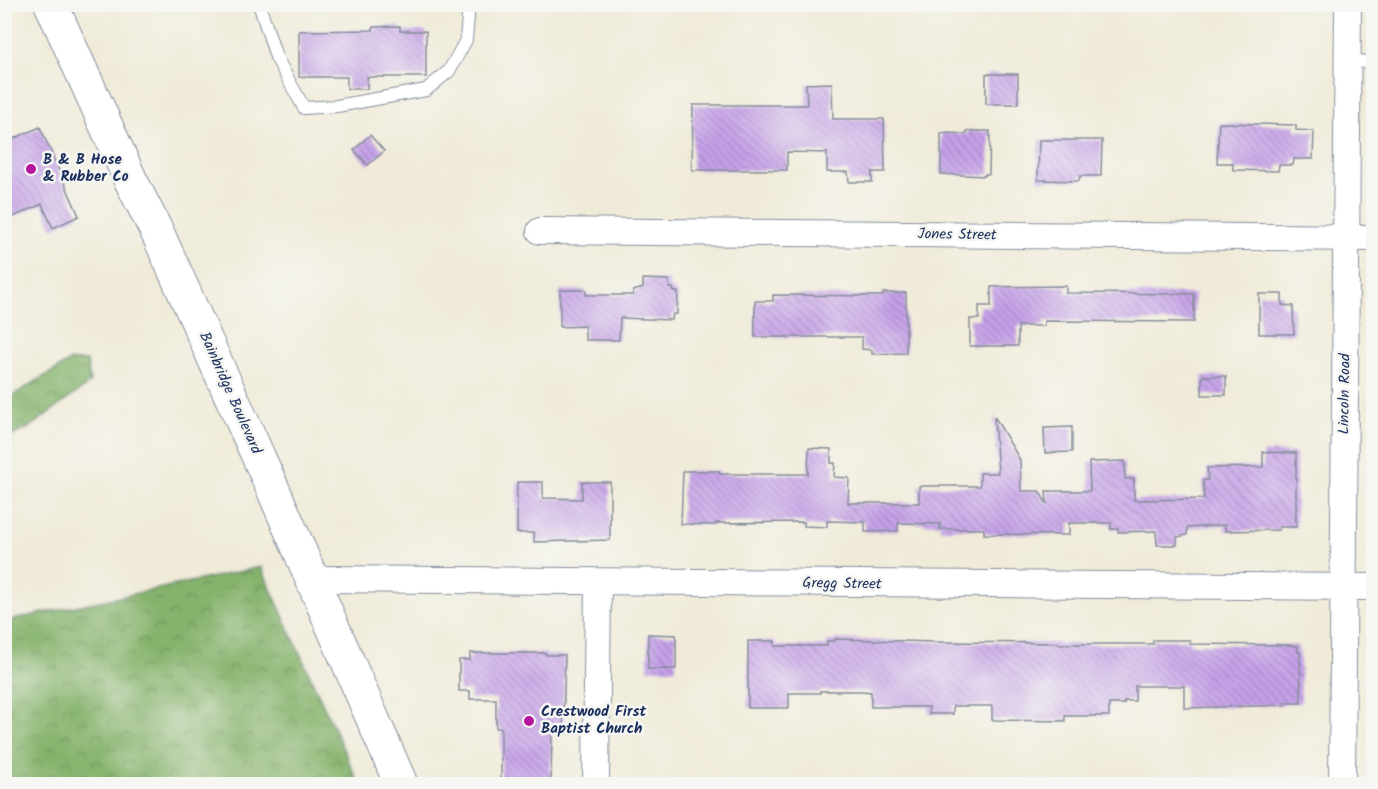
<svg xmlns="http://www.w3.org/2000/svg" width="1378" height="789" viewBox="0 0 1378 789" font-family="Kalam,sans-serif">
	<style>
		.forest { fill: url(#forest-crowns); stroke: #507165; stroke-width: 1.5 }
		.building { fill: url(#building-back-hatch) }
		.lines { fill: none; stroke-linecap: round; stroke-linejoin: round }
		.service-casing { stroke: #868d9b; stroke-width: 14 }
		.minor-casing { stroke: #868d9b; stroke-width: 28 }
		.secondary-casing { stroke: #868d9b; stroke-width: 35 }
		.service { stroke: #fff; stroke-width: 12 }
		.minor { stroke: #fff; stroke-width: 26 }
		.secondary { stroke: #fff; stroke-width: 33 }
		.poi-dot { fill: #b5179e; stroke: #f6f6f2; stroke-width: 2 }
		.labels { text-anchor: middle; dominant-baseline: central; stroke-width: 5; stroke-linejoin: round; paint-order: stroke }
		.poi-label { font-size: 15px; font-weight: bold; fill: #1b2f5e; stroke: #f6f6f2; text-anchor: start }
		.street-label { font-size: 15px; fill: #1b2f5e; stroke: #f6f6f2 }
	</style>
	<defs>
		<pattern id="forest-crowns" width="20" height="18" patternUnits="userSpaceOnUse" patternTransform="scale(1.5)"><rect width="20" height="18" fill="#86b36c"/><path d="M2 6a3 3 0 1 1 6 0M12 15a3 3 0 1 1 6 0" fill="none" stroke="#6d925c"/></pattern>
		<pattern id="building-back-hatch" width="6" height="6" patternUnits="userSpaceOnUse" patternTransform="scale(1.5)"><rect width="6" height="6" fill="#c6a1e9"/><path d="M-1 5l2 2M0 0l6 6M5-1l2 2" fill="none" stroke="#a084c0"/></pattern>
	</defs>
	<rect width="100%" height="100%" fill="#f6f6f2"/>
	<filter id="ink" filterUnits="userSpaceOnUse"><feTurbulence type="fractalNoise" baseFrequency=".0167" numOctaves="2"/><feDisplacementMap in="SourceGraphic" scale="12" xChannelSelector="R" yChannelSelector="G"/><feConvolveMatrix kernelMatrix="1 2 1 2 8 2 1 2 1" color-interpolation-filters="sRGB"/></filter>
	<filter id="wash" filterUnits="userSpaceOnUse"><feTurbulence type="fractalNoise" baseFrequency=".008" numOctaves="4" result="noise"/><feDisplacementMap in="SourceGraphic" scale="24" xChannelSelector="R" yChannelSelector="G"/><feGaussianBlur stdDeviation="1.35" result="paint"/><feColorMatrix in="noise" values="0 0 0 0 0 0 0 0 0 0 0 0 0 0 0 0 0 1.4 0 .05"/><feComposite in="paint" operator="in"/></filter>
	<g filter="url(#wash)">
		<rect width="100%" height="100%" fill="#f0ebd8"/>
		<g class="forest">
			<polygon points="70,361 87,361 90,383 28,428 5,439 5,400"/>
			<polygon points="261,567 359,784 5,784 5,621"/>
		</g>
		<g id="blocks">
			<g class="building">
				<polygon points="400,26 400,31 426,31 426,77 367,77 367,89 347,89 347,77 299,77 299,31 373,30 373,27"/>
				<rect x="986" y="74" width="32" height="30"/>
				<polygon points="832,83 833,119 884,119 885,172 872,172 872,182 849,182 848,172 827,172 827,153 787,152 787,170 692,170 693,105 807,105 806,84"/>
				<polygon points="1219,123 1296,125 1296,130 1314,131 1313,159 1294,159 1293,165 1279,165 1278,171 1233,170 1233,163 1217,163"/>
				<polygon points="40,127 79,216 53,228 42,204 4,221 4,143"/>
				<polygon points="967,131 990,131 989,174 985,174 985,176 941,174 941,133 967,134"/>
				<polygon points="370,135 384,151 368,165 354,150"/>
				<polygon points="1039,140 1102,140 1101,176 1080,176 1079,181 1038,180"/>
				<polygon points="643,279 669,280 669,288 673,288 673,291 678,292 677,314 673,314 672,320 620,318 619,340 585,340 585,326 560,327 560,290 586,290 586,295 633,295 633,291 643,288"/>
				<polygon points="1066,286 1066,293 1194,294 1194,322 1044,321 1044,326 1018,326 1018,346 970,346 970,319 979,319 979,306 991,306 991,287"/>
				<polygon points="883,293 906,293 906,353 872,354 872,350 862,349 862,337 755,337 755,301 773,301 773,295 883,296"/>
				<polygon points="1259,294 1282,294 1282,305 1293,306 1294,334 1259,334"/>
				<rect x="1202" y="376" width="24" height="19"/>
				<polygon points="994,416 1020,460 1021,491 1039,491 1047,504 1046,491 1090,491 1089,462 1125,461 1125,479 1134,479 1134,500 1204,499 1203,480 1208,480 1207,468 1263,467 1263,452 1296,453 1296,527 1279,527 1279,530 1225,531 1225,525 1187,528 1187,535 1177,537 1177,545 1157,545 1156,531 1118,532 1118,529 1111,529 1111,523 1069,523 1069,535 984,534 984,529 940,529 940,524 898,523 898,531 865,532 865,522 827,521 827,527 804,526 804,522 716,523 716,525 681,524 683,471 719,471 719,474 808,474 809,448 831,449 831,463 835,463 834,477 849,478 848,503 919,503 919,486 980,486 980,473 998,473"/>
				<polygon points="1072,427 1072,452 1045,453 1044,428"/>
				<polygon points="517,482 543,482 543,498 582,499 582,482 610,482 610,540 534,542 534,533 517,533"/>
				<polygon points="648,634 676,635 676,669 648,669"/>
				<polygon points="835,639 935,642 1058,643 1058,644 1153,644 1153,640 1190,640 1190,644 1290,645 1298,646 1298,652 1300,652 1301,703 1285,703 1285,705 1184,708 1184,686 1135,686 1135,701 1124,701 1124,704 1109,704 1109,716 1065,716 1065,721 992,720 992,706 953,706 953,714 929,714 929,707 871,707 871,692 862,691 820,691 820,693 789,693 789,708 748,708 748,641 775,641 775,646 827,646 827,641 835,641"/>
				<polygon points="470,653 546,653 546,655 565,655 563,729 552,729 551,784 501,784 501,728 496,728 496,699 470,699 470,691 459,691 459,660 470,660"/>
			</g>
		</g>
	</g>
	<g filter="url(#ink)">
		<use href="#blocks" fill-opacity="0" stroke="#868d9b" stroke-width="1.5"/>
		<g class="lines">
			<g class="service-casing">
				<g id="service">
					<polyline points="259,4 276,57 304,108 337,106 426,90 449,71 466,40 469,4"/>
					<polyline points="1348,61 1374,62"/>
				</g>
			</g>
			<g class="minor-casing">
				<g id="minor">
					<polyline points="540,231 1374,238"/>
					<polyline points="311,579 1374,587"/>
					<polyline points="596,784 598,582"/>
					<polyline points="1342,784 1348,4"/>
				</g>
			</g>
			<g class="secondary-casing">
				<polyline id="secondary" points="51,4 132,183 158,234 272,487 401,784"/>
			</g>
			<use href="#service" class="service"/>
			<use href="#minor" class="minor"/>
			<use href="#secondary" class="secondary"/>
		</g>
	</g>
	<g class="poi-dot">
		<circle cx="31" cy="169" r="6"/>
		<circle cx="529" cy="721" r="6"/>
	</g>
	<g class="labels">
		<g class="poi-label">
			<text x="43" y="160">B &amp; B Hose<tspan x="43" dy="17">&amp; Rubber Co</tspan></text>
			<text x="541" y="712">Crestwood First<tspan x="541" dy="17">Baptist Church</tspan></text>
		</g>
		<g class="street-label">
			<text transform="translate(957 235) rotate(1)">Jones Street</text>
			<text transform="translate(230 393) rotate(66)">Bainbridge Boulevard</text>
			<text transform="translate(1345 394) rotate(-89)">Lincoln Road</text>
			<text transform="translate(842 584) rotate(1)">Gregg Street</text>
		</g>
	</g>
	<rect width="1378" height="789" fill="none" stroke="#f6f6f2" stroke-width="24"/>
</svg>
